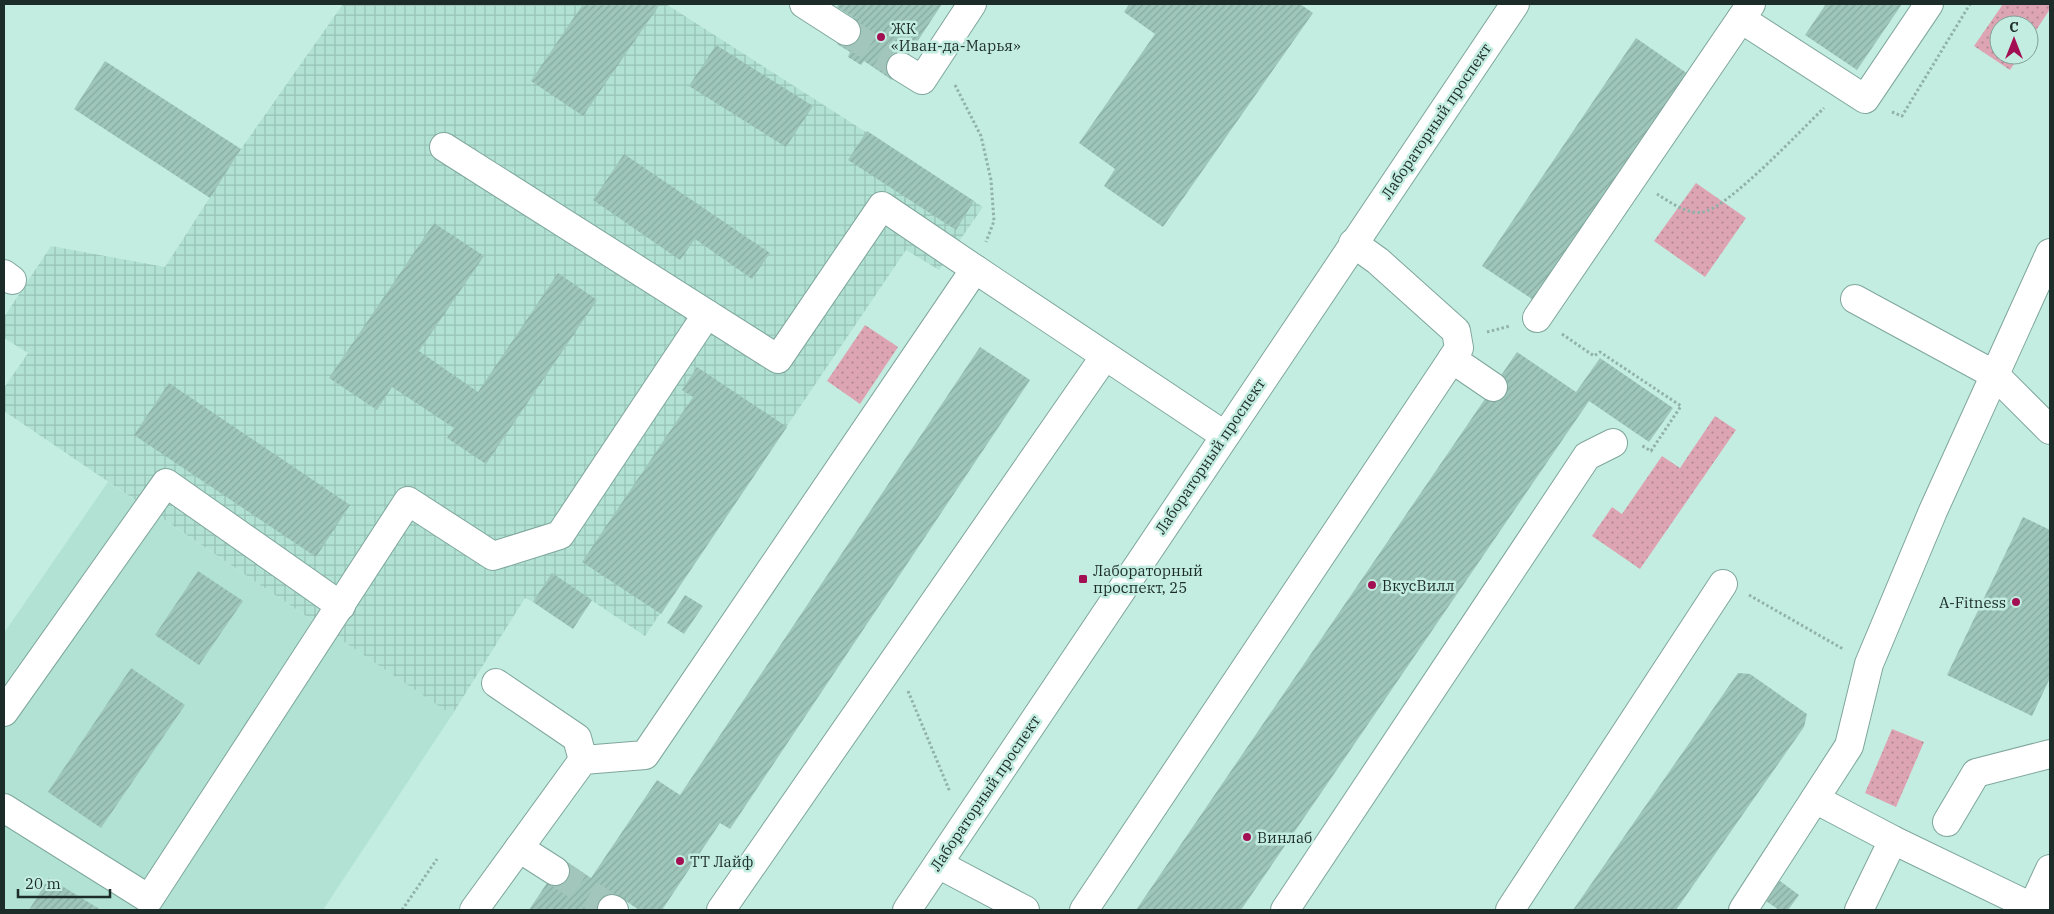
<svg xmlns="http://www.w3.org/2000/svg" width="2054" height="914" viewBox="0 0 2054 914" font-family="'IBM Plex Serif',serif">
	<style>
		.built { fill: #b1e2d4 }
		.industrial { fill: url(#industrial-grid) }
		.park { fill: url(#park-dots) }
		.building { fill: url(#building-hatch) }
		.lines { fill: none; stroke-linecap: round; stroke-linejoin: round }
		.minor-tunnel { stroke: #a2c6bc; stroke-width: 28; stroke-dasharray: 28 14; stroke-linecap: butt }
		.minor-casing { stroke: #7fa69c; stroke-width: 30 }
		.path { stroke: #91b2a9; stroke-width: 3; stroke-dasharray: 2.5 2.5; stroke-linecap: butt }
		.minor { stroke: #fff; stroke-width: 28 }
		.poi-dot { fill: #a21053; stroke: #c4ede1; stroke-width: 2 }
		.labels { text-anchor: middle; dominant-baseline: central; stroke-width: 5; stroke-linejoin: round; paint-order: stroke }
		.poi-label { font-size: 15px; fill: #1c2c28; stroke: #c4ede1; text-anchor: start }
		.street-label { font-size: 15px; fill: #1c2c28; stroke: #c4ede1 }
	</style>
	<defs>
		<pattern id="industrial-grid" width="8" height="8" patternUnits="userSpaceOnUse" patternTransform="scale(1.25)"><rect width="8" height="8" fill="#b1e2d4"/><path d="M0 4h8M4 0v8" fill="none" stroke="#98c2b6"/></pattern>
		<pattern id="park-dots" width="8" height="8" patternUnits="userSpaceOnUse" patternTransform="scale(1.25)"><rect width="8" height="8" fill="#dda5b4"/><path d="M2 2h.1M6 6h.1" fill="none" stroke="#b28792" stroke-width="1.8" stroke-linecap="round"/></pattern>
		<pattern id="building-hatch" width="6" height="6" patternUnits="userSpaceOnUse" patternTransform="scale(1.25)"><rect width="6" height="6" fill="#9ec6bb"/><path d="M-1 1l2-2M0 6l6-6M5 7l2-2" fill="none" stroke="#88aaa1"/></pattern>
	</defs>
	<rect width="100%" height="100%" fill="#c4ede1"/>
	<polygon class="built" points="108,482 452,715 323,910 4,910 4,633"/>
	<polygon class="industrial" points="343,4 666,4 983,207 939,270 906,250 645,636 552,574 533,602 525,598 452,715 4,411 4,388 28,353 4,338 4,317 51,246 165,267 241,149"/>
	<g class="park">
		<polygon points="2003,4 2050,4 2050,9 2029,41 2029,25 1999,25 1999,55 2020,55 2010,70 1974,46"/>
		<polygon points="1696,183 1746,218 1705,277 1654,241"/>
		<polygon points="865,325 898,347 860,404 827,381"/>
		<polygon points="1715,416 1736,430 1640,569 1592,536 1612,507 1622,514 1662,456 1680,468"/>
		<polygon points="1892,729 1924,742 1896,807 1865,793"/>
	</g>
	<g class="building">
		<polygon points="583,4 660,4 583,116 531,81"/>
		<polygon points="839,4 942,4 892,80 864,61 861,65 848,57 850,52 837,44 854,18 837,7"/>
		<polygon points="1129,4 1300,4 1313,13 1163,227 1104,186 1115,169 1079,143 1155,34 1124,12"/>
		<polygon points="1826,4 1902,4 1857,70 1805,35"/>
		<polygon points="1636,38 1688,74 1535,301 1482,266"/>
		<polygon points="716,45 813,106 786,147 689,86"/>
		<polygon points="105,61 241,149 210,198 74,109"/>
		<polygon points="867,131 974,201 956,230 848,160"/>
		<polygon points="624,154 770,253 752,279 695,239 680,260 593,200"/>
		<polygon points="434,223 484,256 419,351 478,392 558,273 597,300 486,464 447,438 454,428 392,387 377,410 329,378"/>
		<polygon points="980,347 1030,380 730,829 720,823 662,910 639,910 620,897 611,910 529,910 563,859 591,878 657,780 680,795"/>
		<polygon points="1517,352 1576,392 1600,358 1673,408 1649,442 1589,401 1241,910 1136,910"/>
		<polygon points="697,367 787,427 661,614 582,562 693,397 682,390"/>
		<polygon points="169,383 350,505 316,557 134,435"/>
		<polygon points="2023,517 2050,530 2050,678 2032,716 1947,675"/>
		<polygon points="198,571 243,601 199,665 155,635"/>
		<polygon points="552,573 592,600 573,629 533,602"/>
		<polygon points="685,595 703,606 684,634 667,623"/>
		<polygon points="131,668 185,705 101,828 48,792"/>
		<polygon points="1738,673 1750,674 1807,714 1804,727 1676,910 1573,910"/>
		<polygon points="49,878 101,910 29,910"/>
		<polygon points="1780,881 1799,895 1788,910 1779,910 1766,901"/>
	</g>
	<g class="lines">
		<g class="minor-tunnel">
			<polyline points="846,31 901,67"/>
			<polyline points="555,871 612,909"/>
		</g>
		<g class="minor-casing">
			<g id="minor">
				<polyline points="804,4 846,31"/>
				<polyline points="1741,19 1865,99 1929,4"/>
				<polyline points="901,67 922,80 972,4"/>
				<polyline points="444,147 778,359 882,206 975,269"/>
				<polyline points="1353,243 1378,261 1456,331 1459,348 1452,359 1493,387"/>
				<polyline points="4,274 12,280"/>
				<polyline points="1855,299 1995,375 2050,430"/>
				<polyline points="1537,318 1751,4"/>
				<polyline points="496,683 577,738 583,760"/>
				<polyline points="4,712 166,483 341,606"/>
				<polyline points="1815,799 1893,840 2038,910"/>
				<polyline points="4,808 149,899 408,501 493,556 560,535 707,314"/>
				<polyline points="1947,822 1976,773 2050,754"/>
				<polyline points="519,848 555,871"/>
				<polyline points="938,864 1025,910"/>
				<polyline points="2032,908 2050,869"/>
				<polyline points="612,909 614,910"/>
				<polyline points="474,910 583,760 645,755 975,269 1224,435"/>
				<polyline points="721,910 1105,356"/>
				<polyline points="907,910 1515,4"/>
				<polyline points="1084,910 1452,359"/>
				<polyline points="1285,910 1587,456 1613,443"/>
				<polyline points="1510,910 1723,584"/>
				<polyline points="1743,910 1849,746 1869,664 1933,511 2050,253"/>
				<polyline points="1859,910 1893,840"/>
			</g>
		</g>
		<g class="path">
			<polyline points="955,85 981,136 991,180 994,221 986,242"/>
			<polyline points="1892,112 1902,116 1970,4"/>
			<path d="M1657,194C1670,202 1687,215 1703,212C1729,207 1801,130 1824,108"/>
			<polyline points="1487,332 1510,326"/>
			<polyline points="1562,334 1594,356 1600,352 1681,406 1651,451 1641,445"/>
			<polyline points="1749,595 1843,649"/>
			<polyline points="908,691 950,792"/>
			<polyline points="402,910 437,859"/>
		</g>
		<use href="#minor" class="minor"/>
	</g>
	<g class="poi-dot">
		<circle cx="881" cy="37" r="5"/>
		<rect x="1078" y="574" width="10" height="10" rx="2.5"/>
		<circle cx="1372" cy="585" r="5"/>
		<circle cx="2016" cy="602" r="5"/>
		<circle cx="1247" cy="837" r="5"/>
		<circle cx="680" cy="861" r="5"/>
	</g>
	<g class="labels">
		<g class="poi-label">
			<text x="891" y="28">ЖК<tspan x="891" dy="17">«Иван-да-Марья»</tspan></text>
			<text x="1093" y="570">Лабораторный<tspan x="1093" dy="17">проспект, 25</tspan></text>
			<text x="1382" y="585">ВкусВилл</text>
			<text x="2006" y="602" text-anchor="end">A-Fitness</text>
			<text x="1257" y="837">Винлаб</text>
			<text x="690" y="861">ТТ Лайф</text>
		</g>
		<g class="street-label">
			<text transform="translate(1436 121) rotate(-56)">Лабораторный проспект</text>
			<text transform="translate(1210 456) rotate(-56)">Лабораторный проспект</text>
			<text transform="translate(985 793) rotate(-56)">Лабораторный проспект</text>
		</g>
	</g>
	<rect width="2054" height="914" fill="none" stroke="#1c2c28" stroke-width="10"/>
	<g transform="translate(2014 40)"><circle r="24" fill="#c4ede1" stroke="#81a097"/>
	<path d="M0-4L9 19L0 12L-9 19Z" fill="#a21053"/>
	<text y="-8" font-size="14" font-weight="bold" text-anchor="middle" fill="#1c2c28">С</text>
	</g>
	<path d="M18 889v8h92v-8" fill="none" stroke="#1c2c28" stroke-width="2.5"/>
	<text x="25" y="889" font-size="15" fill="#1c2c28" stroke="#c4ede1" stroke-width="4" paint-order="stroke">20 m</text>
</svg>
